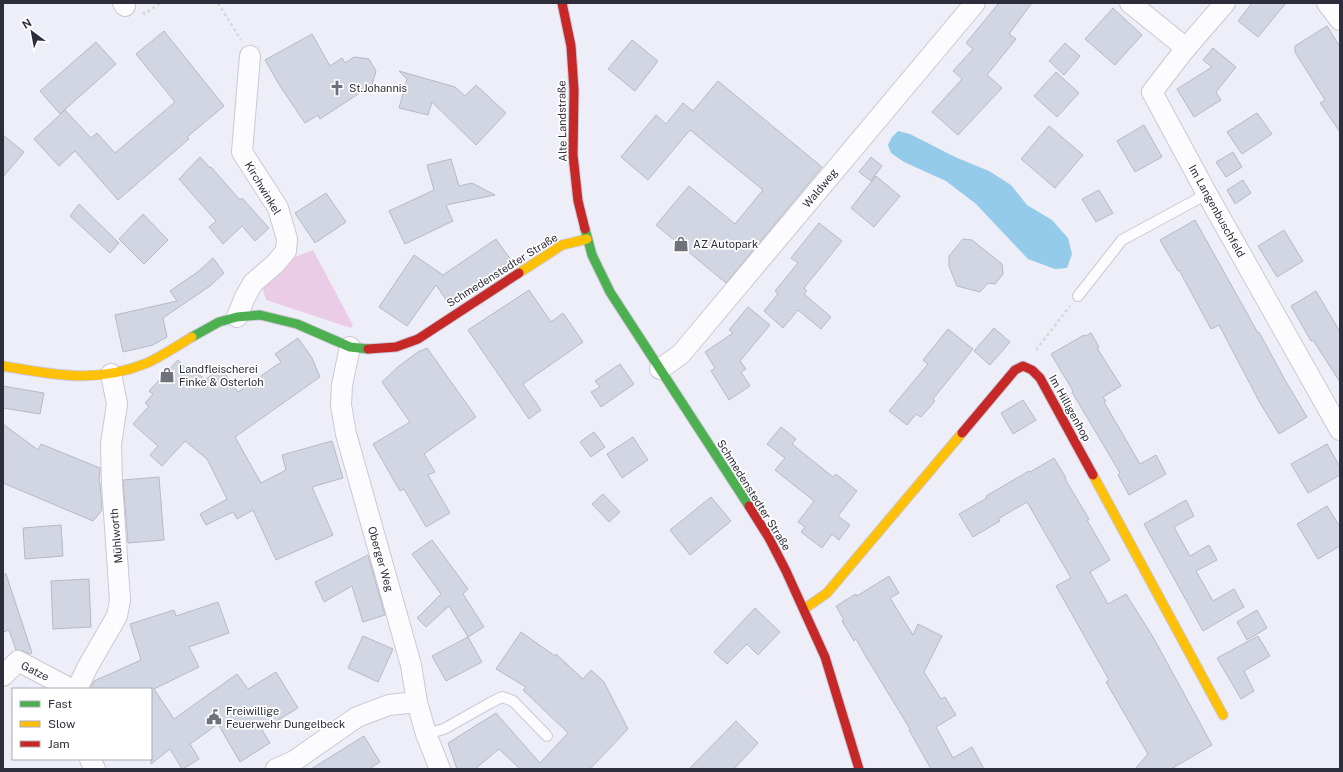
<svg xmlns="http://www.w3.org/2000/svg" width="1343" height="772" viewBox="0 0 1343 772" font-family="'Public Sans',sans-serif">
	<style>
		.green { fill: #ebcce6 }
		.water { fill: #94caea }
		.building { fill: #d2d6e2; stroke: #b6bac5 }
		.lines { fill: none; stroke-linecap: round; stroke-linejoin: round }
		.lane-casing { stroke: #cac9d5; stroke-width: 12 }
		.street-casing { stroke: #cac9d5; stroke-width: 22 }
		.fast-casing { stroke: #cac9d5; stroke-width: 11 }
		.slow-casing { stroke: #cac9d5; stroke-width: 11 }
		.jam-casing { stroke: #cac9d5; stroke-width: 11 }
		.path { stroke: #d7d7db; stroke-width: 2.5; stroke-dasharray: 3 3; stroke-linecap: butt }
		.lane { stroke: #fcfcfe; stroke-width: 10 }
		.street { stroke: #fcfcfe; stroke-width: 20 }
		.fast { stroke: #4caf50; stroke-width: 9 }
		.slow { stroke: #ffc107; stroke-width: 9 }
		.jam { stroke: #c62828; stroke-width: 9 }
		.labels { text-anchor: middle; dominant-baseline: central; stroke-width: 3.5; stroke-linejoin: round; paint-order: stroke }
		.poi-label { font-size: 11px; fill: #2e2d3b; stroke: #fff; text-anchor: start }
		.street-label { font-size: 11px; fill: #2e2d3b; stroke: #fff }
	</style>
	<rect width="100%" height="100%" fill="#eeeef9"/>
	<polygon class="green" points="313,250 353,325 351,328 266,300 263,290 266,280 287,260"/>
	<polygon class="water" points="898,131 910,134 955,157 989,171 1011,185 1027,205 1052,220 1068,238 1072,254 1067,268 1055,269 1028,259 976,204 946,181 904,162 891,153 888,145 892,137"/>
	<g class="building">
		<polygon points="999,3 1032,3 1009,34 1016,39 987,75 1002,88 958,135 932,112 962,79 953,71 973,49 966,43"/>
		<polygon points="1252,3 1286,3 1258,37 1238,21"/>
		<polygon points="1113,8 1142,35 1115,65 1085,39"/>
		<polygon points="1327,26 1340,47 1340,132 1320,103 1325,100 1295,52 1295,46"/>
		<polygon points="164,31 224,106 187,137 189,139 118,200 75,151 59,166 34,139 65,110 91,138 97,133 115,153 175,102 136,54"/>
		<polygon points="312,34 330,66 342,58 345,63 354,57 369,59 376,71 372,85 320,119 318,115 305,123 280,86 265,60"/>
		<polygon points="632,40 658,61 635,91 608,69"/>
		<polygon points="96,42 116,64 60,114 40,91"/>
		<polygon points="1065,43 1080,56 1064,75 1049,61"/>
		<polygon points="1213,48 1236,67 1216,92 1221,100 1194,117 1177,89 1212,67 1203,60"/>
		<polygon points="399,71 455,87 465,96 476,85 506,113 476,145 432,102 428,115 399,108 407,79"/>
		<polygon points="1056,72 1079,93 1057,117 1034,96"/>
		<polygon points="718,81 822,167 726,283 656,225 689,186 735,224 763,190 690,130 648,180 621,157 656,115 666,124 683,103 693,111"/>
		<polygon points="1257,113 1272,134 1242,154 1227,132"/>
		<polygon points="1144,125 1162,157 1135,172 1117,141"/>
		<polygon points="1049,126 1083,155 1055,188 1021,159"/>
		<polygon points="3,135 24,152 3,177"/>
		<polygon points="1233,152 1242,167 1226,177 1216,162"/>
		<polygon points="200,157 210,168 211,167 240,200 242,198 269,228 255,241 242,226 223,244 209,227 216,221 179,179"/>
		<polygon points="871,157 882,166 871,181 859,172"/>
		<polygon points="451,159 459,186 472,183 495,195 446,205 453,221 405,244 389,211 434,190 427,165"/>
		<polygon points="876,176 900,196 874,227 851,208"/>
		<polygon points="1243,180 1251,193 1235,204 1227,190"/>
		<polygon points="1099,190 1113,213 1096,222 1082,199"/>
		<polygon points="326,193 346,222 315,243 295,213"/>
		<polygon points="79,204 119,243 110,253 70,216"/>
		<polygon points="143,214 168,240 144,264 119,239"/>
		<polygon points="1195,220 1258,333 1259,332 1285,380 1307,417 1279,434 1260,403 1219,325 1211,329 1179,270 1178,271 1160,240"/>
		<polygon points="819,223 842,241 804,288 807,291 804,294 831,317 821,329 798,310 783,328 764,311 778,294 775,291 798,263 791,258"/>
		<polygon points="1284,230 1303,261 1277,277 1258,246"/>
		<polygon points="496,239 511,260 449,304 436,285 407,326 379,307 414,255 443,275"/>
		<polygon points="963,239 972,240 1002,264 1003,274 995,284 988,283 980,292 957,286 949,266 949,256"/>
		<polygon points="213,258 224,273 210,286 163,318 167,337 153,345 123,352 115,315 177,301 170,291 199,271"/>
		<polygon points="529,290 551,322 563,313 583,342 523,384 541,410 529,419 468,330"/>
		<polygon points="1316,291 1340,332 1340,382 1313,340 1311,341 1291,306"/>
		<polygon points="748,307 770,325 740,361 746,369 741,372 750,386 729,400 711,371 715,368 705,352 733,333 729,330"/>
		<polygon points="994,328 1010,342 990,365 974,351"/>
		<polygon points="948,329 973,349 933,399 935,401 921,417 916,414 907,425 889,411 928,364 923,360"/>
		<polygon points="1091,333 1099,347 1097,348 1121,386 1103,397 1106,401 1104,402 1140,464 1156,455 1166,474 1129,495 1118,475 1120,473 1072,392 1073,391 1051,354 1084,335 1086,336"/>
		<polygon points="298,338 312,358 320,377 235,437 261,483 286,470 282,455 332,441 343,478 312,487 333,535 276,560 253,510 237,519 233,512 206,525 200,514 227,499 207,459 185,441 162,466 150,455 158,446 133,424 149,406 145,403 153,394 149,391 178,360 193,375 196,371 205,380 221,368 238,392 281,362 275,354"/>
		<polygon points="427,348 476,417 424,454 435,472 428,475 450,513 426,527 404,489 400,491 373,444 410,422 382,382 399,366 418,352"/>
		<polygon points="620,364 634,384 601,407 591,392 600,387 595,381"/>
		<polygon points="3,386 44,393 40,414 3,408"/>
		<polygon points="1023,400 1036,420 1013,434 1001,413"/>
		<polygon points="3,424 38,450 41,444 100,468 99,483 100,483 102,510 93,521 3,483"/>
		<polygon points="781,427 796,439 792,444 833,477 836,474 857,491 838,516 850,525 839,540 832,534 822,548 801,532 805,527 798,522 814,501 775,470 785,458 767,444"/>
		<polygon points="594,432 605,447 591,457 580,442"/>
		<polygon points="633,437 648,460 622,478 607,454"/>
		<polygon points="1327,444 1340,467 1340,475 1308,493 1291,464"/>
		<polygon points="1054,458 1066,478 1065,479 1089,519 1087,520 1110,560 1090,572 1108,604 1126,594 1153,637 1212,745 1171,769 1135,769 1148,754 1106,682 1109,680 1056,586 1071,578 1027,502 998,519 1000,521 973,537 959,514 987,498 986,496 1029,471 1030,472"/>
		<polygon points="159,477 164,540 128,543 123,480"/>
		<polygon points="603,494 620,512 609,522 592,504"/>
		<polygon points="711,497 731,521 690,555 670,530"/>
		<polygon points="1186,500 1194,516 1174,527 1190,556 1209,545 1217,560 1196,571 1213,601 1234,589 1244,607 1203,631 1144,524"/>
		<polygon points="1327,506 1340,527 1340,546 1318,559 1297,524"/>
		<polygon points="61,525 63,556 25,559 23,528"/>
		<polygon points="432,540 468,589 463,594 484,627 468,637 449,606 426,627 417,618 441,594 412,554"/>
		<polygon points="368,555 385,615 363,622 352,586 324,602 315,582"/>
		<polygon points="3,574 6,574 32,653 29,654 23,651 16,650 9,630 3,632"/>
		<polygon points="889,576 899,593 890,598 913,635 918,624 942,636 924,672 941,699 945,697 956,715 936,727 953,758 972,747 984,769 931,769 909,730 910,729 865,655 856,639 854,641 842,621 844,620 836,606 856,594 857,596"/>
		<polygon points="89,579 91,627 53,629 51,581"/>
		<polygon points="218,602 229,633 189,647 199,667 154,689 174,719 237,674 248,689 276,672 298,708 262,730 270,743 240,762 218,724 190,744 199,759 183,769 182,769 170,749 151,764 151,689 90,689 94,681 141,660 130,624 174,610 176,616"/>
		<polygon points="755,608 780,632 758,655 747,644 727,664 714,652"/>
		<polygon points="1257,610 1267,628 1247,640 1237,622"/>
		<polygon points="521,632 555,656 556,654 583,679 591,670 604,682 628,729 590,769 520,769 499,749 475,769 457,769 448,743 496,713 540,763 568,733 523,690 526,687 496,669"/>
		<polygon points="363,636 393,649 378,682 348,668"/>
		<polygon points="1258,636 1270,656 1244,671 1254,691 1241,699 1217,658"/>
		<polygon points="468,637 482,662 446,681 432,656"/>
		<polygon points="736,721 758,743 734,769 689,769"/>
		<polygon points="364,736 380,762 369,769 311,769"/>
	</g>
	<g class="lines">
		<g class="lane-casing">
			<g id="lane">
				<polyline points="1078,296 1122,240 1207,194"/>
				<polyline points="426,734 444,729 490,703 502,697 513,701 547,736"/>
			</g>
		</g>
		<g class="street-casing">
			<g id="street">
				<polyline points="123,3 125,6"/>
				<polyline points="1130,3 1186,48"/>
				<polyline points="1225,3 1186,48 1152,92 1207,194 1340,430"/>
				<polyline points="1327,3 1340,20"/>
				<polyline points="237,317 245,297 253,283 275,264 286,251 287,239 278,208 242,152 250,56"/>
				<polyline points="350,347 342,385 341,405 346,434 411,665 417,702 426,734 440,769"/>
				<polyline points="660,369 681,354 975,3"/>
				<polyline points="3,676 18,661 71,689"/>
				<polyline points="77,689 87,668 117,616 120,600 112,484 111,444 117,404 111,374"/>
				<polyline points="90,759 95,769"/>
				<polyline points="276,769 294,761 357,717 389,705 417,702"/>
			</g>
		</g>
		<g class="fast-casing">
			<g id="fast">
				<polyline points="585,229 592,255 610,292 749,506"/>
				<polyline points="192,337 219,322 237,317 260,315 297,324 350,347 368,349"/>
			</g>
		</g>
		<g class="slow-casing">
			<g id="slow">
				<polyline points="519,273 562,245 587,239"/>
				<path d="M3,366C55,375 96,384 147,363C162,356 177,346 192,337"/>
				<polyline points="1093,475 1223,715"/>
				<polyline points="804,609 827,593 962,433"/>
			</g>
		</g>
		<g class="jam-casing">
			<g id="jam">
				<polyline points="562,3 571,46 574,90 573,155 578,201 585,229"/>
				<polyline points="368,349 396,347 418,339 519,273"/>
				<polyline points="962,433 1015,370 1023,366 1032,370 1040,378 1093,475"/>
				<polyline points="749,506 769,538 786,571 825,657 859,769"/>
			</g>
		</g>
		<g class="path">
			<polyline points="218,3 241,40"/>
			<polyline points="143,12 145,14 160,3"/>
			<polyline points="1036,350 1070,306"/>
		</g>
		<use href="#lane" class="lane"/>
		<use href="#street" class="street"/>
		<use href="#fast" class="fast"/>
		<use href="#slow" class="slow"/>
		<use href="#jam" class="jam"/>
	</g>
	<defs>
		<g id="church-bare" transform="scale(1.2)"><path d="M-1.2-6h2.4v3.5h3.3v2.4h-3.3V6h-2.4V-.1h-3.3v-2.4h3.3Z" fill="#71717e" stroke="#fff" stroke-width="2.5" paint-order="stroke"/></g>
		<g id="shop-bare" transform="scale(1.2)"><path d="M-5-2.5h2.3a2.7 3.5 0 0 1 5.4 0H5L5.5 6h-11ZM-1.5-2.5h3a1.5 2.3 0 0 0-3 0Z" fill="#71717e" stroke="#fff" stroke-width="2.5" paint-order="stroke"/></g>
		<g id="civic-bare" transform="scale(1.2)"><path d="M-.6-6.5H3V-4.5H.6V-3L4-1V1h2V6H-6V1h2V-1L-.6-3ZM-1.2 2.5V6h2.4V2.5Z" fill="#71717e" stroke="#fff" stroke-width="2.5" paint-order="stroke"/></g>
	</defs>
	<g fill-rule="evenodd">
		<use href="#church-bare" x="337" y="88"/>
		<use href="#shop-bare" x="681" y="244"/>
		<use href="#shop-bare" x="167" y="375"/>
		<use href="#civic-bare" x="214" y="717"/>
	</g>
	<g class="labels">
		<g class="poi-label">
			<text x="349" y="88">St.Johannis</text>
			<text x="693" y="244">AZ Autopark</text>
			<text x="179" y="369">Landfleischerei<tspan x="179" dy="13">Finke &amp; Osterloh</tspan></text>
			<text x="226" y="711">Freiwillige<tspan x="226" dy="13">Feuerwehr Dungelbeck</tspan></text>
		</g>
		<g class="street-label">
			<text transform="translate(562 121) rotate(-91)">Alte Landstraße</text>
			<text transform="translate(263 188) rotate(59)">Kirchwinkel</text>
			<text transform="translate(820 188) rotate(-50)">Waldweg</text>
			<text transform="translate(1217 211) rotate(61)">Im Langenbuschfeld</text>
			<text transform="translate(502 270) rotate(-32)">Schmedenstedter Straße</text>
			<text transform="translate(1070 408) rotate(61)">Im Hilligenhop</text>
			<text transform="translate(754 495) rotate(58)">Schmedenstedter Straße</text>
			<text transform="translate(116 536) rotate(-95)">Mühlworth</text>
			<text transform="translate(381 559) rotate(74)">Oberger Weg</text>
			<text transform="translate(35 671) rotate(26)">Gatze</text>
		</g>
	</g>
	<rect width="1343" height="772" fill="none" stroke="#2e2d3b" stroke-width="8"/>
	<rect x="12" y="688" width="140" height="72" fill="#ffffff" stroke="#ababb1"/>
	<rect x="20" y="701" width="20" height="6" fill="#4caf50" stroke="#ababb1"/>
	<text x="48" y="708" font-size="12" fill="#2e2d3b">Fast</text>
	<rect x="20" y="721" width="20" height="6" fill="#ffc107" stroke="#ababb1"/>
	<text x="48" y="728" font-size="12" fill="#2e2d3b">Slow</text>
	<rect x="20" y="741" width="20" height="6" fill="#c62828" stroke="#ababb1"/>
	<text x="48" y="748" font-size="12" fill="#2e2d3b">Jam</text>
	<g transform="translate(32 32) rotate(328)" stroke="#ffffff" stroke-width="3" paint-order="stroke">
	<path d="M0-3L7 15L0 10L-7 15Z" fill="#2e2d3b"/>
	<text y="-6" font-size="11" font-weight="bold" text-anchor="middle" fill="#2e2d3b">N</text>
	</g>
</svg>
